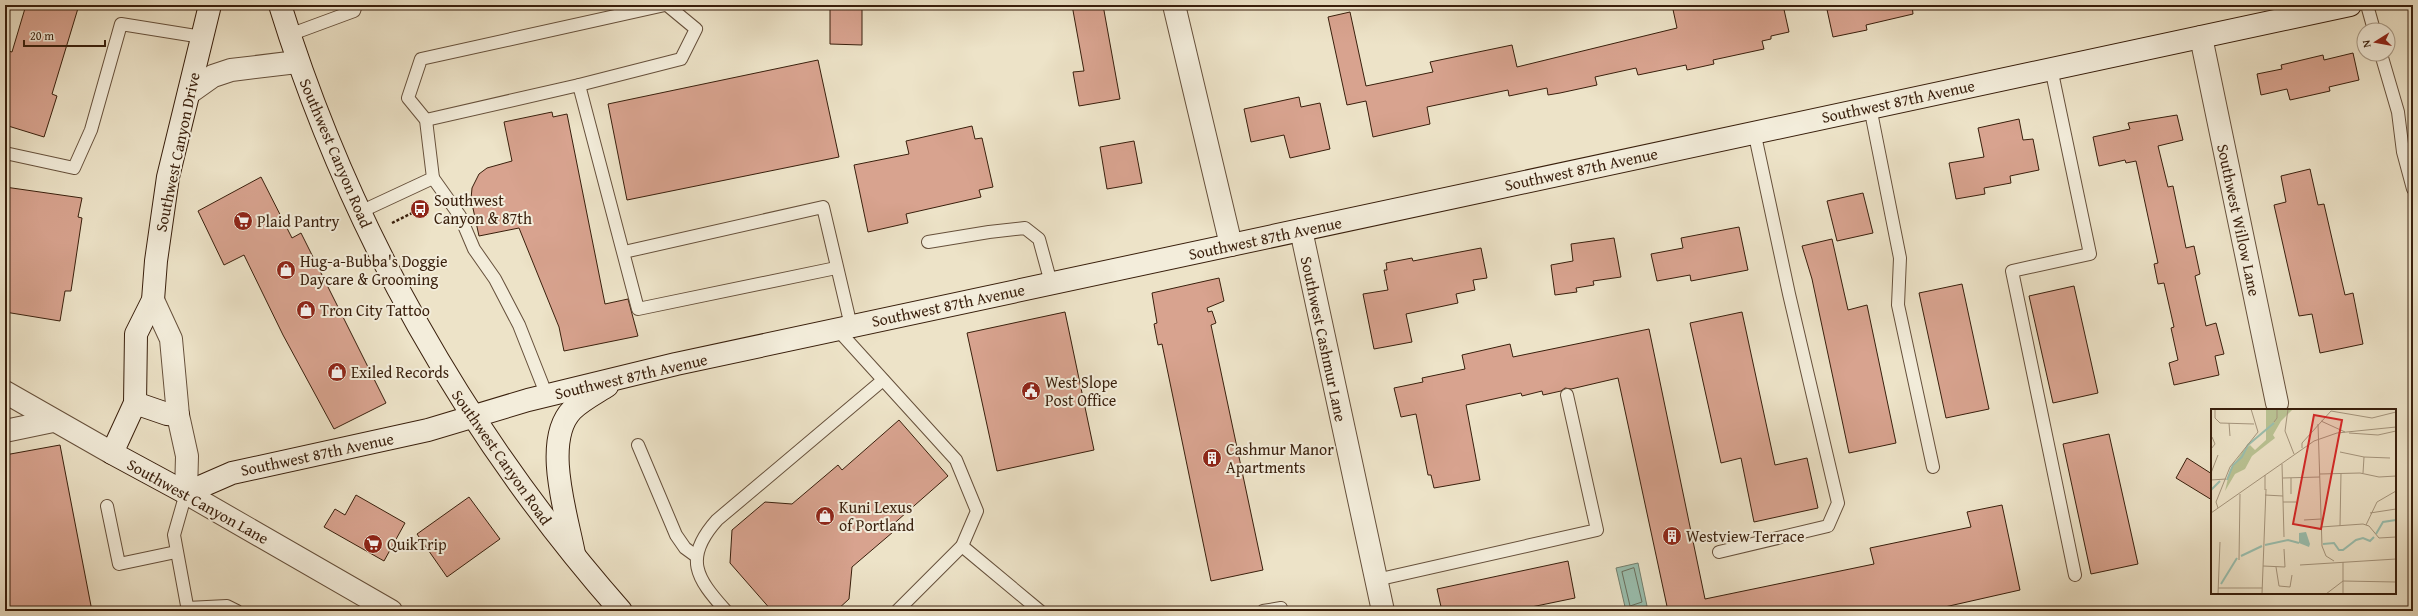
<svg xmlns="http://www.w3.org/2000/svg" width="2418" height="616" viewBox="0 0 2418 616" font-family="'Gentium Book Plus',serif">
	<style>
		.water { fill: #9abfaf; stroke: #737f6e }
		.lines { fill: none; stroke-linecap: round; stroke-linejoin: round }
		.shore { stroke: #6a6f5e; stroke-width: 1 }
		.building { fill: #d8a38f; stroke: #391f0c }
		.lane-casing { stroke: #66503b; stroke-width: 14 }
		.street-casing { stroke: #66503b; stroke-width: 24 }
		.secondary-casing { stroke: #391f0c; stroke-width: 24 }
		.path { stroke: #391f0c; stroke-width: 2.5; stroke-dasharray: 3 2; stroke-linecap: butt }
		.lane { stroke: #f3eddb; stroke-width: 12 }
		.street { stroke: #f3eddb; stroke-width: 22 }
		.secondary { stroke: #f3eddb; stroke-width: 22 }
		.labels { text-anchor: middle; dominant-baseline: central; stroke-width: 4; stroke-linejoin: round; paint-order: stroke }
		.street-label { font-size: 16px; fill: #391f0c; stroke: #f3eddb }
		.poi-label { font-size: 16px; fill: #391f0c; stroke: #f3eddb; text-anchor: start }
		.inset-river { fill: none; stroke: #9abfaf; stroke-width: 2 }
		.inset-road { fill: none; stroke: #a5957d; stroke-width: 1 }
		.view { fill: #d62828; fill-opacity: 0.15; stroke: #d62828; stroke-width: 2 }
		.inset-edge { fill: none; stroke: #391f0c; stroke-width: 2 }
	</style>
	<rect width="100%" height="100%" fill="#ede3c8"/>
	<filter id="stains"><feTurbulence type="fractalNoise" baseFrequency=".005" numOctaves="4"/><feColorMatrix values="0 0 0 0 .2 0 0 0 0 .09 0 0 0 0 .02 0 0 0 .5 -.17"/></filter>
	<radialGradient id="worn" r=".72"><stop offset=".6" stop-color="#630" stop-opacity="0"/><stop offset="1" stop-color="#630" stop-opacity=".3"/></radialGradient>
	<polygon class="water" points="1638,563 1647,606 1626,611 1616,568"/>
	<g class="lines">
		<polygon class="shore" points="1634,568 1642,602 1630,606 1622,572"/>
	</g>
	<g class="building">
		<polygon points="26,5 79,5 52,94 57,96 44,137 5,125 5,50 12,52"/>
		<polygon points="830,5 862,5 862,45 830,44"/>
		<polygon points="1072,5 1103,5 1120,99 1079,106 1073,72 1084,71"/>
		<polygon points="1672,5 1783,5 1789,32 1771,36 1771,39 1762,41 1764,49 1713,60 1714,64 1687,70 1686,65 1638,75 1636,68 1595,77 1597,85 1560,93 1548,95 1547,88 1509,96 1508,90 1427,107 1430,124 1373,137 1366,101 1347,105 1328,17 1350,12 1366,86 1433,72 1430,62 1512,45 1517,67 1677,28"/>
		<polygon points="1826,5 1912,5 1913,14 1866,25 1867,30 1833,37"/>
		<polygon points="2353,53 2359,80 2329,87 2330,91 2290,100 2287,89 2261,95 2257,74 2282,69 2281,65 2323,55 2324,60"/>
		<polygon points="818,60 839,157 627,200 608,104"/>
		<polygon points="1299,97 1301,107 1320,103 1330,149 1290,158 1284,135 1251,142 1244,109"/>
		<polygon points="552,112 553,117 567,114 605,304 628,299 638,336 564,351 559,327 519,228 479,236 471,199 472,188 479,174 487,168 512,161 504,122"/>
		<polygon points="2177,115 2183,140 2158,146 2168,187 2173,186 2186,248 2194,246 2200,274 2195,276 2206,326 2216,323 2224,354 2215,356 2219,375 2174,385 2169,363 2178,360 2171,328 2174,327 2164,283 2158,284 2154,264 2158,263 2136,161 2126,163 2125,160 2099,166 2093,137 2130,129 2128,123"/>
		<polygon points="2019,119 2023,140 2033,139 2039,170 2010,176 2011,183 1984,188 1985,194 1956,199 1949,163 1984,157 1978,128"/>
		<polygon points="972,126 975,139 982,138 993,187 979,190 981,197 906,214 908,223 868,232 854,165 909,154 906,141"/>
		<polygon points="1134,141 1142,183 1107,189 1100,147"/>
		<polygon points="2310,169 2318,205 2324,204 2345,295 2353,293 2363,344 2320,353 2312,314 2299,316 2274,205 2286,202 2281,176"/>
		<polygon points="261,177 292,238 301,233 386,403 334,429 283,335 244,255 224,265 198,211"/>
		<polygon points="5,187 82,198 78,217 82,218 71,291 65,291 60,321 5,312"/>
		<polygon points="1863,193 1873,233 1837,241 1827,201"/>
		<polygon points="1739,227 1748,270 1691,281 1690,275 1657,281 1651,254 1683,248 1681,238"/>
		<polygon points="1614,238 1621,277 1593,281 1594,285 1576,288 1577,292 1555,295 1551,265 1573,261 1571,244"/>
		<polygon points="1832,239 1848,310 1867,305 1896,443 1849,453 1812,279 1802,246"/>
		<polygon points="1481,248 1487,278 1473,280 1475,290 1456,294 1458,303 1406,314 1412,342 1374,349 1363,294 1388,290 1384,270 1387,270 1386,263 1412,258 1413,261"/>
		<polygon points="1219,278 1224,301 1207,308 1208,312 1212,311 1216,323 1211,325 1263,570 1211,581 1162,344 1158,345 1154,324 1157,323 1152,293"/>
		<polygon points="1962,284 1989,409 1946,418 1919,293"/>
		<polygon points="2074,286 2098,393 2053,403 2029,296"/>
		<polygon points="1065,312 1094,450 997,471 967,333"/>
		<polygon points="1742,312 1775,465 1807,458 1818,508 1754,522 1741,458 1721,463 1690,323"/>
		<polygon points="1649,329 1705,599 1874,564 1870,548 1971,527 1967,512 2002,505 2020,590 1927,611 1668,611 1618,378 1571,389 1565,388 1561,391 1543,395 1542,391 1522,396 1521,393 1466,405 1480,480 1434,488 1431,475 1428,475 1416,414 1401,417 1394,388 1423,382 1422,378 1465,369 1462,355 1510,344 1513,357"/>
		<polygon points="899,420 948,476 890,527 893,532 852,567 849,599 836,611 772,611 730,563 732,530 765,502 792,504 838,465 842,470"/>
		<polygon points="2109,434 2138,564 2091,574 2063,444"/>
		<polygon points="60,445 92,611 5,611 5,455"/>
		<polygon points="2187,458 2212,474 2212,500 2176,478"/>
		<polygon points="356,495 405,523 384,561 324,527 335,509 345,515"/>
		<polygon points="469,497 500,539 447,577 417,534"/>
		<polygon points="1568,561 1575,598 1512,611 1442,611 1437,589"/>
	</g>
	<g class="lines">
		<g class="lane-casing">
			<g id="lane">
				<polyline points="2367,5 2374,30"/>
				<polyline points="289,35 354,11 356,5"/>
				<polyline points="2381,54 2398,112 2403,152 2413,189"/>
				<polyline points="2051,68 2090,254 2012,271 2075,575"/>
				<polyline points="579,85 681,59 696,29 667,5"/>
				<polyline points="1870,107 1900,258 1898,305 1933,467"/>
				<polyline points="426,120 579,85 638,309 836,268"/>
				<polyline points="5,153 74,168 91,130 121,24 202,37"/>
				<polyline points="433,178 460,216 474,249 495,279 519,325 547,396"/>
				<polyline points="360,212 433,178 426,120 408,98 421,59 665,5"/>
				<polyline points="928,242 989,232 1025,228 1039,239 1051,283"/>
				<polyline points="624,252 823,207 851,326"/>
				<polyline points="837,329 956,460 977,511 962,546 897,611"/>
				<polyline points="638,445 676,535 685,548 696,556"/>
				<polyline points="186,493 174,535 188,611"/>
				<polyline points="107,506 119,564 176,552"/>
				<polyline points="962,546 1040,611"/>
				<polyline points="1719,552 1828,526 1838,503 1789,294 1754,131"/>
				<polyline points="1376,580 1597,530 1567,395"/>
				<polyline points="187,608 227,606 237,611"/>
				<path d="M726,611C696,578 683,558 717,520L883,380"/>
				<polyline points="1263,611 1281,608 1282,611"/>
			</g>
		</g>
		<g class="street-casing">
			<g id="street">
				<polyline points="1174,5 1231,245"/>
				<polyline points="2201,37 2277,403"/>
				<polyline points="189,93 213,76 231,70 297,62"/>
				<polyline points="1301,230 1383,611"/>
				<polyline points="153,300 171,339 178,415 187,456 186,493 391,611"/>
				<polyline points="5,392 112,453"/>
				<polyline points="5,431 53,421"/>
			</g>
		</g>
		<g class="secondary-casing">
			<g id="secondary">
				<polyline points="210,5 168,177 156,261 153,300 136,334 135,403 112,453 186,493 232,473 428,430 528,400 676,364 2350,5"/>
				<path d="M280,5C349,228 466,435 621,611"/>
				<polyline points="135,403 167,414 178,415"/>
				<path d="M574,554C567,516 542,441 572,410C581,401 596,393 607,386"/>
			</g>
		</g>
		<polyline class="path" points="392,223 420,209"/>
		<use href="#lane" class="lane"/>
		<use href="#street" class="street"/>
		<use href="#secondary" class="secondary"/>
	</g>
	<defs>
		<g id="bus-disc" transform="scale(1)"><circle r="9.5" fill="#8f2418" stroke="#f3eddb"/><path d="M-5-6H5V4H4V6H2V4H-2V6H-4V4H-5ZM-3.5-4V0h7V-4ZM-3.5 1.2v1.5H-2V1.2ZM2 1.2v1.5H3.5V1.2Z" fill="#fff"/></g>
		<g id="supermarket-disc" transform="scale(1)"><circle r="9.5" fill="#8f2418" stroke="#f3eddb"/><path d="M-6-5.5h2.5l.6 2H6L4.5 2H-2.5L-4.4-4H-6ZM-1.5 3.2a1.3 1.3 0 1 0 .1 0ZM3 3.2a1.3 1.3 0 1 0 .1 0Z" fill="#fff"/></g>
		<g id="shop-disc" transform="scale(1)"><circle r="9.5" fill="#8f2418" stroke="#f3eddb"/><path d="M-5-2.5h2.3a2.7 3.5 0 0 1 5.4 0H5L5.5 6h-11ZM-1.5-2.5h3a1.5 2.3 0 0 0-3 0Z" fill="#fff"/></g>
		<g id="civic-disc" transform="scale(1)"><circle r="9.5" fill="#8f2418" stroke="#f3eddb"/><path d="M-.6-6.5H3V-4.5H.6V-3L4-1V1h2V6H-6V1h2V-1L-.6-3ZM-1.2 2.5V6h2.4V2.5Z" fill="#fff"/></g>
		<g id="building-disc" transform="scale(1)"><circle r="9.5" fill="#8f2418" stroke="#f3eddb"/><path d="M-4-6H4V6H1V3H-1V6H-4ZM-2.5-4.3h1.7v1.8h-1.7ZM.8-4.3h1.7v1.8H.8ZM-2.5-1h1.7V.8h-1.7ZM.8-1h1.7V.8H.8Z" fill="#fff"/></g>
	</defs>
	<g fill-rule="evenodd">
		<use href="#bus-disc" x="420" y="209"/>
		<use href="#supermarket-disc" x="243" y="221"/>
		<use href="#shop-disc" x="286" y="270"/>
		<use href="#shop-disc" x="306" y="310"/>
		<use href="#shop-disc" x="337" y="372"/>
		<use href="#civic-disc" x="1031" y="391"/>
		<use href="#building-disc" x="1212" y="458"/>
		<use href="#shop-disc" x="825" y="516"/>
		<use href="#building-disc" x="1672" y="536"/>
		<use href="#supermarket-disc" x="373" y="544"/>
	</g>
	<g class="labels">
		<g class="street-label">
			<text transform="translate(1898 101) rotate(-12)">Southwest 87th Avenue</text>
			<text transform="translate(177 152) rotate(-78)">Southwest Canyon Drive</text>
			<text transform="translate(336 153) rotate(67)">Southwest Canyon Road</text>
			<text transform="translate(1581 169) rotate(-12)">Southwest 87th Avenue</text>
			<text transform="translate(2239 220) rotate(78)">Southwest Willow Lane</text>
			<text transform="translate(1265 238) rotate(-12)">Southwest 87th Avenue</text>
			<text transform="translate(948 305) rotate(-12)">Southwest 87th Avenue</text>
			<text transform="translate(1324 339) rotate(78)">Southwest Cashmur Lane</text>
			<text transform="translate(631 376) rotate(-13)">Southwest 87th Avenue</text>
			<text transform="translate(317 454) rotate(-12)">Southwest 87th Avenue</text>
			<text transform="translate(502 457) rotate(55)">Southwest Canyon Road</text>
			<text transform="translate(198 501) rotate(29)">Southwest Canyon Lane</text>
		</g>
		<g class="poi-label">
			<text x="434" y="200">Southwest<tspan x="434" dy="18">Canyon &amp; 87th</tspan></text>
			<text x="257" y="221">Plaid Pantry</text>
			<text x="300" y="261">Hug-a-Bubba's Doggie<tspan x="300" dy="18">Daycare &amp; Grooming</tspan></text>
			<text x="320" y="310">Tron City Tattoo</text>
			<text x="351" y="372">Exiled Records</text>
			<text x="1045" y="382">West Slope<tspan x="1045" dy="18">Post Office</tspan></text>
			<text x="1226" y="449">Cashmur Manor<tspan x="1226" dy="18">Apartments</tspan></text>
			<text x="839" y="507">Kuni Lexus<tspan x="839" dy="18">of Portland</tspan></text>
			<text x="1686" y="536">Westview Terrace</text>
			<text x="387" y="544">QuikTrip</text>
		</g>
	</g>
	<g transform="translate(2211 409)">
		<rect width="185" height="185" fill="#ede3c8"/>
		<path d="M55,0H82L70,12L62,26L64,29L41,47L34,60L24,65L14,82L19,61L32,42L39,36L44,41L55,31Z" fill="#bac394"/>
		<path d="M95,123L99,135L98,138L88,134V124Z" fill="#9abfaf"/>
		<path class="inset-river" d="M16,71L22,56L31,48L37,36L63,14M0,81L9,72M165,125L172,113L185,111M112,135L123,134L128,141H132L145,131L152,129L159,132L163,128M54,136L77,131L88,134M30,147L51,137M10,175L26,149"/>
		<path class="inset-road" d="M4,0V9L9,14L43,15M77,0L74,22L83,45M110,12L134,23M63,13L66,9V0M18,14L19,27M107,15L111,137L115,147L123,152M138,24L167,26L185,22M91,39V34L120,2L161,9L185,3M0,40L4,35L1,28M129,43L153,48L152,64M153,48L179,49M71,55L73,128M0,64L7,46M109,65L149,64L168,68L185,67M54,66V81M72,69L109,68M80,69V85M0,71L15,70M54,86L72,87M72,93H85M7,99L5,93L19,58L47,23L40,0M0,104L103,32L126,24L185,18M159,104L185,100M93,111L110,110M155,116L166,93L185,82M129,117L130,64M110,118L152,115L158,117L168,129L185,128M28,151L29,85M132,153V185M89,156L185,150M52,157L74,158L73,140M65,158L68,177L79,178L81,166M7,179H51M7,185L9,133M51,185L55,80M115,185L132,172L185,173"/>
		<path class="view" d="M103,6L131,11L110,120L82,115Z"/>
		<rect width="185" height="185" class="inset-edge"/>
	</g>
	<rect width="2418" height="616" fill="none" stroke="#ede3c8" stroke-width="20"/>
	<rect x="6" y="6" width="2406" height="604" fill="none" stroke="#391f0c" stroke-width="2"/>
	<rect x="10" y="10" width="2398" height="596" fill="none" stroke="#391f0c"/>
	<g transform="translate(2376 42) rotate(259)"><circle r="19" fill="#f3eddb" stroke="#a99b88"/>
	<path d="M0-3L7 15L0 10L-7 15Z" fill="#8f2418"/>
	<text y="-6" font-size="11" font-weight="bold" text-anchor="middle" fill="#391f0c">N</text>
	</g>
	<path d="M24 40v6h81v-6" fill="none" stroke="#391f0c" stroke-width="2"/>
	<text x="30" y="40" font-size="12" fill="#391f0c" stroke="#f3eddb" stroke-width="3" paint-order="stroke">20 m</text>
	<rect width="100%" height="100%" filter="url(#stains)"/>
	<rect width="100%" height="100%" fill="url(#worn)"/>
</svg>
